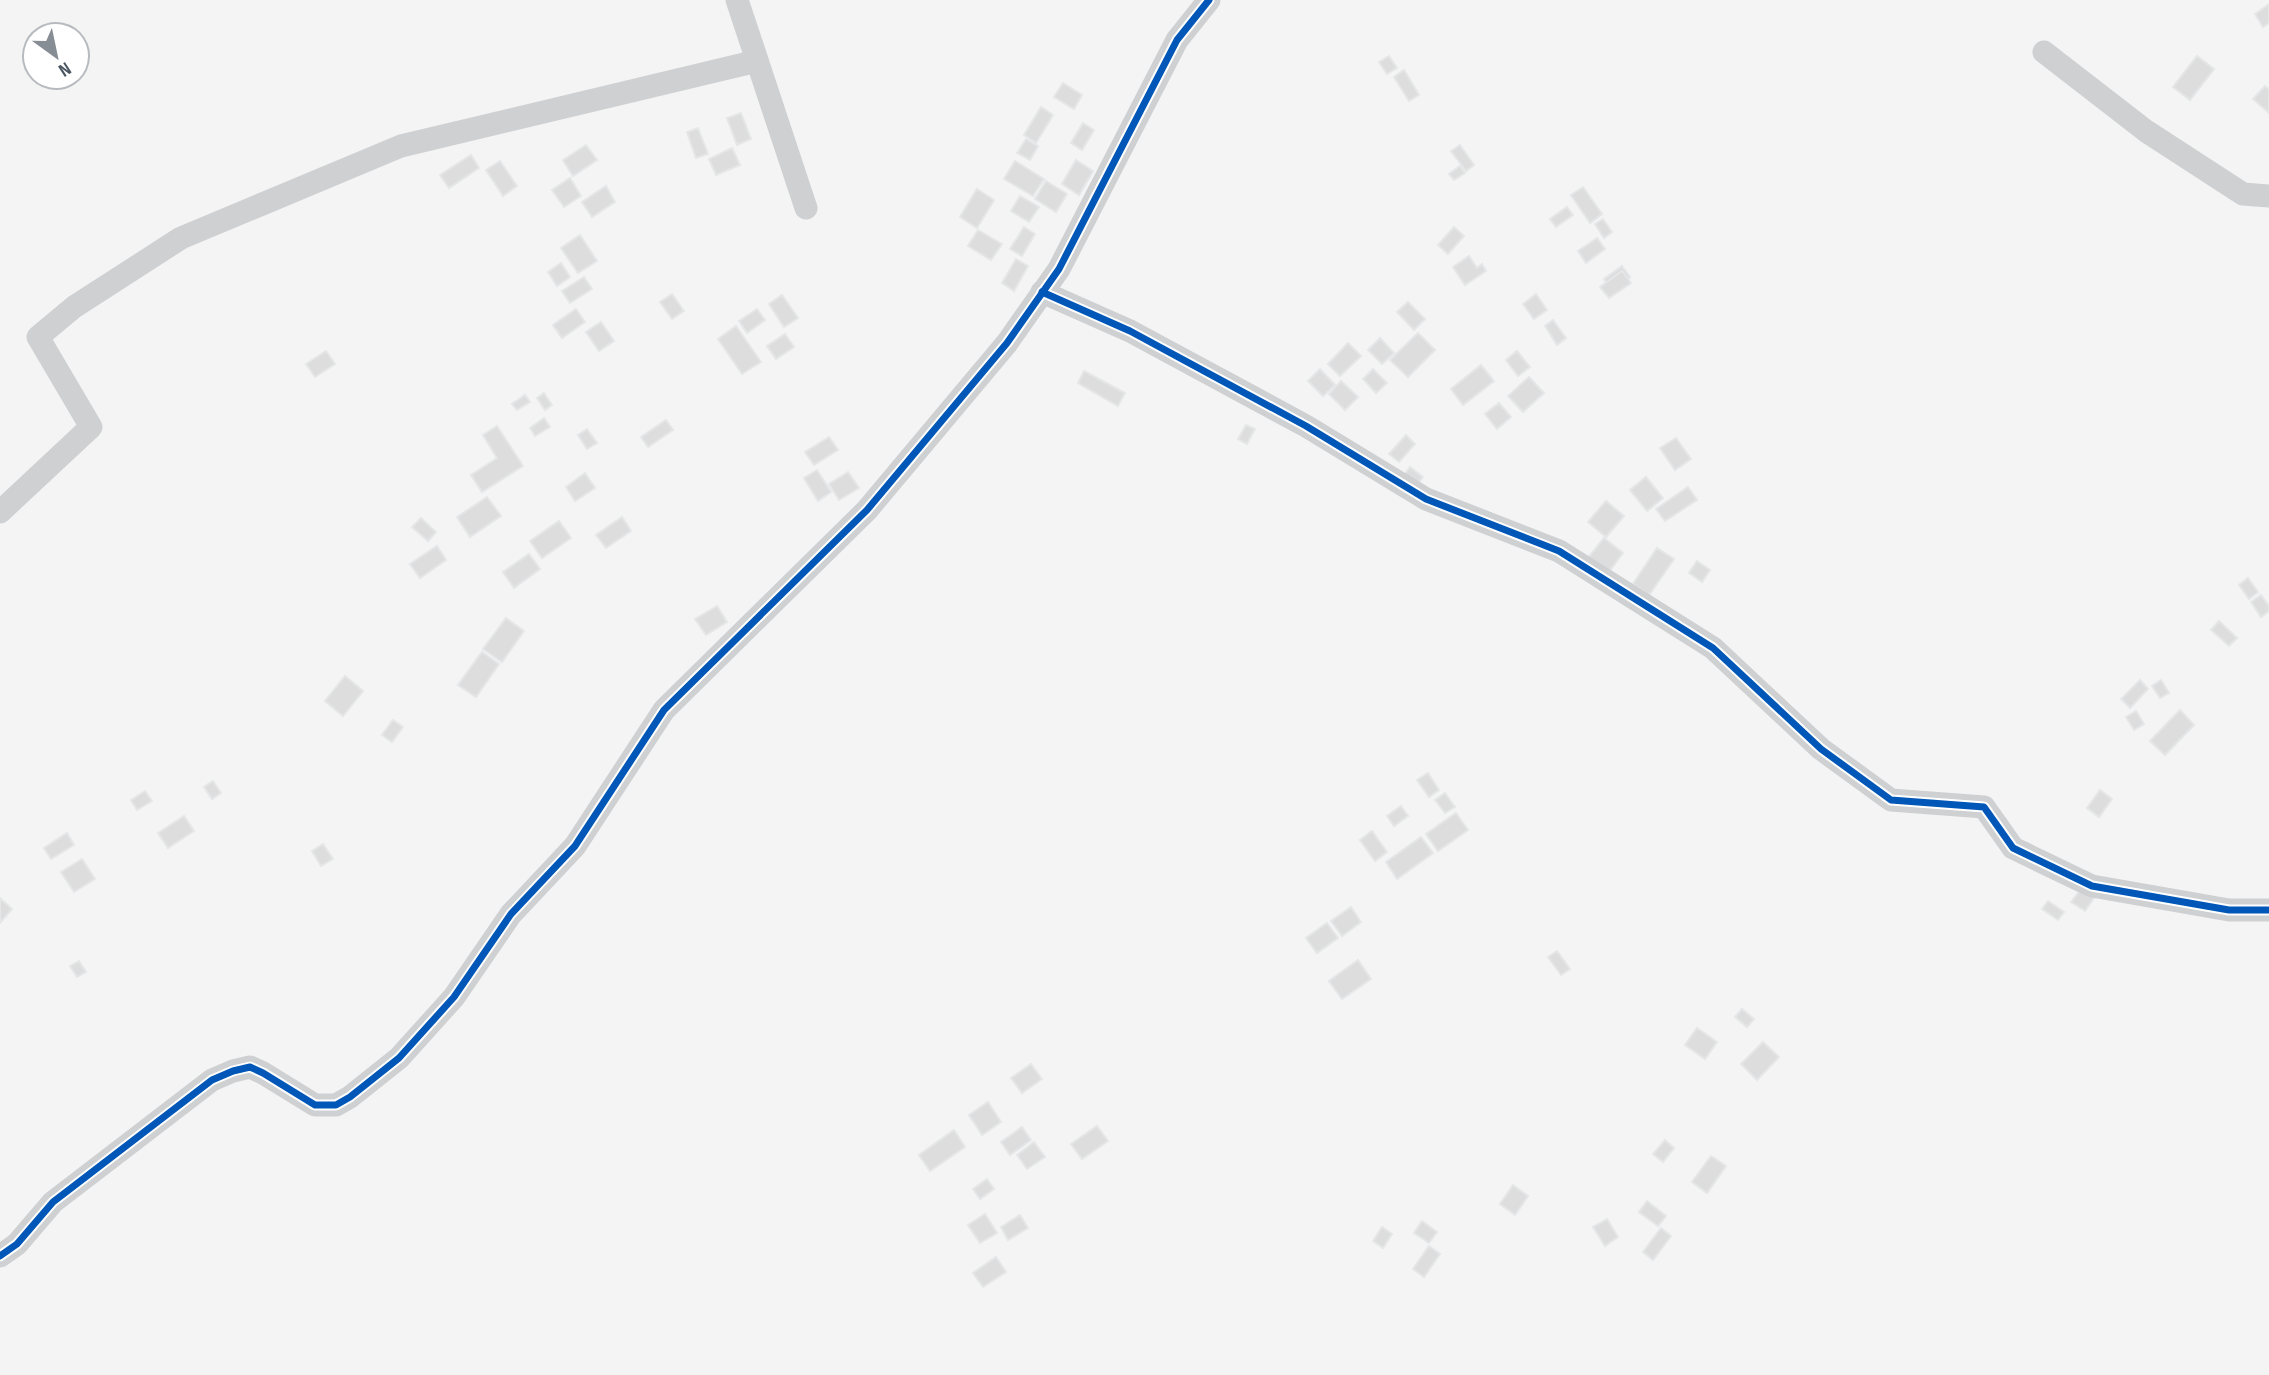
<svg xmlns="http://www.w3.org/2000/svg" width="2269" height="1375" viewBox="0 0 2269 1375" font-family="'Sofia Sans Condensed',sans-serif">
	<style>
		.building { fill: #ddddde; stroke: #e5e6e7; stroke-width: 2 }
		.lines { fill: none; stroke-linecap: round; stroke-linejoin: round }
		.minor { stroke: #ced0d2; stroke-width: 23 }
		.cycleway-casing { stroke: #fff; stroke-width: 11 }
		.cycleway { stroke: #0057b8; stroke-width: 7 }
	</style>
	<rect width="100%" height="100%" fill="#f4f4f4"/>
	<g class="building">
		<polygon points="2269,4 2269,23 2263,27 2255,14"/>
		<polygon points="1389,56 1397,68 1387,74 1379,62"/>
		<polygon points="2197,56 2214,69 2190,100 2173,87"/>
		<polygon points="1404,70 1419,95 1409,101 1394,77"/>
		<polygon points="1063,83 1082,95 1074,109 1054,97"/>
		<polygon points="2265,86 2269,89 2269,113 2253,99"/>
		<polygon points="1041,107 1053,115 1036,143 1024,135"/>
		<polygon points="741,113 751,139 737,145 727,118"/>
		<polygon points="1083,123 1094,130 1082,150 1071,143"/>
		<polygon points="698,128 708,154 696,158 687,132"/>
		<polygon points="1026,139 1038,146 1030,160 1017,153"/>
		<polygon points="586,145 597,160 573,176 563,160"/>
		<polygon points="1460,145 1474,165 1466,171 1451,151"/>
		<polygon points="732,148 740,165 716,175 709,159"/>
		<polygon points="471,155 479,168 449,188 440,175"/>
		<polygon points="1076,160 1093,171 1079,195 1062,184"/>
		<polygon points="500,161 517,186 503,196 486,170"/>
		<polygon points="1015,161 1044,179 1033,196 1004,179"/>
		<polygon points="1460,166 1465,173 1454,180 1449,174"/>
		<polygon points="570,178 581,196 564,207 552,190"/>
		<polygon points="1046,181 1067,194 1056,212 1035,199"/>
		<polygon points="606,186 615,202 592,217 582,202"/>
		<polygon points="1583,187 1602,214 1590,223 1571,195"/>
		<polygon points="977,189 994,200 977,228 960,217"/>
		<polygon points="1020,196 1039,207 1029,222 1011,211"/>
		<polygon points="1567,207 1573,215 1556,227 1550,219"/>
		<polygon points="1603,219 1612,232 1604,238 1595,224"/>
		<polygon points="1024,227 1035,234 1022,256 1010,249"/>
		<polygon points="1454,227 1464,236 1448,254 1438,245"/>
		<polygon points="978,230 1002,244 991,260 968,246"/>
		<polygon points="580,235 597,261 578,273 561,248"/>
		<polygon points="1597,238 1605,249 1586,263 1578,251"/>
		<polygon points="1469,256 1477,268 1482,264 1486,271 1465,285 1453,267"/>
		<polygon points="1016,259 1028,266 1014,291 1002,283"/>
		<polygon points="561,263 570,277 557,286 548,272"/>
		<polygon points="1622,266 1630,277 1612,290 1604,279"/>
		<polygon points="1622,271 1631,283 1609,298 1600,287"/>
		<polygon points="584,277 592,289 570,303 562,291"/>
		<polygon points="672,294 684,311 672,319 660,302"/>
		<polygon points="1536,294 1547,310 1534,319 1523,304"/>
		<polygon points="782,295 798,318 784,327 769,304"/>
		<polygon points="1408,302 1425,319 1414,330 1397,312"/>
		<polygon points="576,309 585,322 562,338 553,325"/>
		<polygon points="757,309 765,320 747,333 739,321"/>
		<polygon points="1553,320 1566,338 1557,345 1545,326"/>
		<polygon points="601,322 614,341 599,351 586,332"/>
		<polygon points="736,326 761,362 742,374 718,339"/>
		<polygon points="1418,333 1435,350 1408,377 1390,360"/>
		<polygon points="785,334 794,347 776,359 767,346"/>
		<polygon points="1380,338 1394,353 1382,364 1368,350"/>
		<polygon points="1348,343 1361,356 1340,376 1328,364"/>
		<polygon points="326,351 335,364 315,377 306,364"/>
		<polygon points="1517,351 1530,367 1518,376 1506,360"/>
		<polygon points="1481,365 1494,381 1463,405 1451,389"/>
		<polygon points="1320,369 1335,385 1323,396 1308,381"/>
		<polygon points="1373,369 1387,383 1376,393 1363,379"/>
		<polygon points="1084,371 1125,393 1118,406 1078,383"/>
		<polygon points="1529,377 1544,393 1523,412 1508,396"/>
		<polygon points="1341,381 1358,397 1345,410 1329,394"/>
		<polygon points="544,393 552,405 545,410 537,398"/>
		<polygon points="525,395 530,402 517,410 512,404"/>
		<polygon points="1499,403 1511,417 1497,429 1485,414"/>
		<polygon points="544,418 550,427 535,436 530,428"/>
		<polygon points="666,420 673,430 648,447 641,437"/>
		<polygon points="1246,425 1255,429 1247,444 1238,439"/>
		<polygon points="497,426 523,466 482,492 471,475 497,458 483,435"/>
		<polygon points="587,429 597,443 587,449 578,435"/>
		<polygon points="1406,435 1415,444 1399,462 1389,454"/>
		<polygon points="829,437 838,450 814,465 805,452"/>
		<polygon points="1676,438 1691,459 1675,470 1660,448"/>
		<polygon points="1410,467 1423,477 1415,487 1402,477"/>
		<polygon points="817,470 831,492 818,501 804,478"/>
		<polygon points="848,472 859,488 839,500 829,484"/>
		<polygon points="585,473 595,488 575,501 566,487"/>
		<polygon points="1646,477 1663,498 1647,511 1630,490"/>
		<polygon points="1688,487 1697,500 1665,521 1656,509"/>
		<polygon points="487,497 501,516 470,537 457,517"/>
		<polygon points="1606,501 1624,516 1606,537 1588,522"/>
		<polygon points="622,517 631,531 606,548 596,535"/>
		<polygon points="421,518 436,532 428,541 412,527"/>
		<polygon points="559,521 571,538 542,558 530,541"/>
		<polygon points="1604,538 1623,553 1608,573 1588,558"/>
		<polygon points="437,546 446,560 420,578 410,564"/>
		<polygon points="1657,548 1674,559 1649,595 1633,584"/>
		<polygon points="529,554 540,569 514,588 503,572"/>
		<polygon points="1697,561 1710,570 1702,582 1689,573"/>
		<polygon points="2248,578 2258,592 2249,599 2239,585"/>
		<polygon points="2261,595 2269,606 2269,611 2261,617 2251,602"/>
		<polygon points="717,606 727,622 706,635 695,619"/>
		<polygon points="506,618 524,631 502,662 483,649"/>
		<polygon points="2219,621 2237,638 2229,646 2211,630"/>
		<polygon points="482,652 499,664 476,697 458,685"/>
		<polygon points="345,676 363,691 343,716 325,701"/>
		<polygon points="2140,680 2148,689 2130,708 2121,699"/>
		<polygon points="2161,680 2169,693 2160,698 2152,686"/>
		<polygon points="2180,710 2194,725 2165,755 2150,741"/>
		<polygon points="2136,711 2144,724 2134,730 2126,717"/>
		<polygon points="393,720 403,727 392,742 382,735"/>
		<polygon points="1428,773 1439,790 1429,797 1417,780"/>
		<polygon points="213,781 221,793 212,799 204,787"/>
		<polygon points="2100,790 2112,799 2099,817 2087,808"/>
		<polygon points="145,791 152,801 137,810 131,800"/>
		<polygon points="1445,793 1455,807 1445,813 1435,800"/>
		<polygon points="1401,806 1408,816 1394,826 1387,816"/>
		<polygon points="1456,813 1468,830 1438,851 1426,834"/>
		<polygon points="184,816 194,831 168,848 158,833"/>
		<polygon points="1372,831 1387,852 1375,861 1360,840"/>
		<polygon points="67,833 74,845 51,859 44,848"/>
		<polygon points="1421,837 1433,853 1397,879 1386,862"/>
		<polygon points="323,844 333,859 321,866 312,851"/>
		<polygon points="82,859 95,879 74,892 61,872"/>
		<polygon points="2081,889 2094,898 2085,911 2071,902"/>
		<polygon points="0,898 12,909 0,923"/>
		<polygon points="2048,901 2064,912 2058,920 2042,909"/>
		<polygon points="1351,907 1361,922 1342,936 1331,921"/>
		<polygon points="1327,923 1338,938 1317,953 1306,938"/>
		<polygon points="1557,951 1570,969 1561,975 1548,957"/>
		<polygon points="1358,960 1371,979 1342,999 1329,981"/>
		<polygon points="79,961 86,972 77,977 70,966"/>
		<polygon points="1742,1009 1754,1019 1747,1027 1735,1017"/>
		<polygon points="1697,1028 1717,1042 1705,1059 1685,1045"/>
		<polygon points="1763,1042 1779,1057 1757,1080 1741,1064"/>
		<polygon points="1031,1064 1042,1079 1022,1093 1011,1078"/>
		<polygon points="988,1102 1001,1122 982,1135 969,1115"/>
		<polygon points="1097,1126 1108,1141 1082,1159 1071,1144"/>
		<polygon points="1022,1127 1031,1140 1010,1155 1001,1142"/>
		<polygon points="954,1130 965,1147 930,1171 919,1155"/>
		<polygon points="1665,1140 1674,1148 1663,1162 1653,1154"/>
		<polygon points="1034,1142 1045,1157 1027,1169 1017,1155"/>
		<polygon points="1711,1156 1726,1166 1707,1193 1692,1182"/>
		<polygon points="987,1179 994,1189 980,1199 973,1189"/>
		<polygon points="1513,1185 1528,1196 1515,1215 1500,1204"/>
		<polygon points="1647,1201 1666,1216 1658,1226 1639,1212"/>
		<polygon points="985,1214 997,1233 980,1243 968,1225"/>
		<polygon points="1020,1215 1028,1228 1008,1240 1001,1227"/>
		<polygon points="1607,1219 1618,1237 1605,1246 1593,1227"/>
		<polygon points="1422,1221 1437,1232 1429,1243 1414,1233"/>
		<polygon points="1382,1227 1392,1234 1383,1248 1373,1241"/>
		<polygon points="1661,1228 1671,1236 1653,1260 1643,1252"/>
		<polygon points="1429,1246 1440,1254 1424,1277 1413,1269"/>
		<polygon points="996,1257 1006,1272 983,1287 973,1273"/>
	</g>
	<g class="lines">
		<g class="minor">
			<polyline points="737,0 806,208"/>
			<polyline points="2044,52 2146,131 2243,194 2269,196"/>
			<polyline points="1042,292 1130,331 1306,426 1426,499 1559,551 1713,648 1821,749 1891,800 1984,807 2013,848 2092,886 2229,910 2269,910"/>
			<polyline points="0,512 91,427 38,337 74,307 181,238 401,146 757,61"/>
			<polyline points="0,1256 17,1244 53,1202 212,1080 233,1071 250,1067 263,1073 315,1105 336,1105 350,1097 399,1058 454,997 511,914 575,846 664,710 867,510 1007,343 1059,269 1177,40 1209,0"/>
		</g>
		<g class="cycleway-casing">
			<g id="cycleway">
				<polyline points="1042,292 1130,331 1306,426 1426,499 1559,551 1713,648 1821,749 1891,800 1984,807 2013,848 2092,886 2229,910 2269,910"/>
				<polyline points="0,1256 17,1244 53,1202 212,1080 233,1071 250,1067 263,1073 315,1105 336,1105 350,1097 399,1058 454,997 511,914 575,846 664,710 867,510 1007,343 1059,269 1177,40 1209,0"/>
			</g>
		</g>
		<use href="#cycleway" class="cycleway"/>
	</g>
	<g transform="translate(56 56) rotate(147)"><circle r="33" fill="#ffffff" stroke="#b7bbc0" stroke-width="2"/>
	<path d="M0-5L12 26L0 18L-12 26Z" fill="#868d94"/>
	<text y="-10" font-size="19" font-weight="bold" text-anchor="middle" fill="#4a5661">N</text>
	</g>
</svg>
